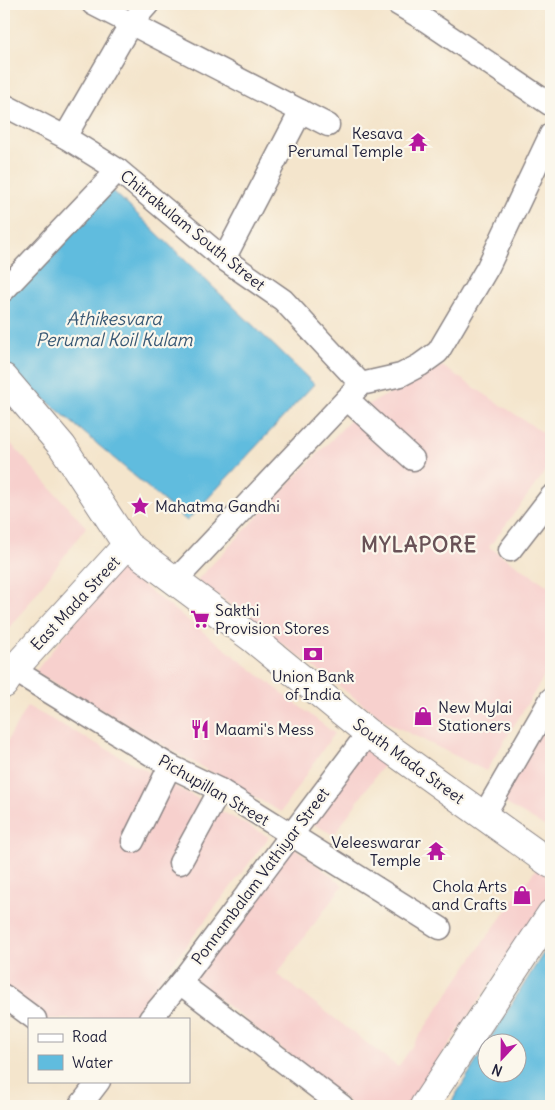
<svg xmlns="http://www.w3.org/2000/svg" width="555" height="1110" viewBox="0 0 555 1110" font-family="Delius,sans-serif">
	<style>
		.built { fill: #f7d0cd }
		.water { fill: #60bcde; stroke: #416f8c }
		.lines { fill: none; stroke-linecap: round; stroke-linejoin: round }
		.minor-casing { stroke: #8b8484; stroke-width: 25 }
		.tertiary-casing { stroke: #8b8484; stroke-width: 30 }
		.minor { stroke: #fff; stroke-width: 22 }
		.tertiary { stroke: #fff; stroke-width: 28 }
		.labels { text-anchor: middle; dominant-baseline: central; stroke-width: 4.5; stroke-linejoin: round; paint-order: stroke }
		.poi-label { font-size: 16px; fill: #22223b; stroke: #fbf7ec; text-anchor: start }
		.street-label { font-size: 16px; fill: #22223b; stroke: #fbf7ec }
		.water-label { font-size: 18px; font-style: italic; fill: #385874; stroke: #fbf7ec }
		.district-label { font-size: 21px; font-weight: bold; letter-spacing: 1px; fill: #695257; stroke: #fbf7ec }
	</style>
	<rect width="100%" height="100%" fill="#fbf7ec"/>
	<filter id="ink" filterUnits="userSpaceOnUse"><feTurbulence type="fractalNoise" baseFrequency=".02" numOctaves="2"/><feDisplacementMap in="SourceGraphic" scale="10" xChannelSelector="R" yChannelSelector="G"/><feConvolveMatrix kernelMatrix="1 2 1 2 8 2 1 2 1" color-interpolation-filters="sRGB"/></filter>
	<filter id="wash" filterUnits="userSpaceOnUse"><feTurbulence type="fractalNoise" baseFrequency=".0096" numOctaves="4" result="noise"/><feDisplacementMap in="SourceGraphic" scale="20" xChannelSelector="R" yChannelSelector="G"/><feGaussianBlur stdDeviation="1.12" result="paint"/><feColorMatrix in="noise" values="0 0 0 0 0 0 0 0 0 0 0 0 0 0 0 0 0 1.4 0 .05"/><feComposite in="paint" operator="in"/></filter>
	<g filter="url(#wash)">
		<rect width="100%" height="100%" fill="#f4e5cc"/>
		<g class="built">
			<polygon points="442,366 551,438 551,464 489,547 551,588 551,665 486,771 387,722 197,580 362,408"/>
			<polygon points="4,436 86,527 4,636"/>
			<polygon points="119,567 334,733 281,812 35,672"/>
			<polygon points="27,706 269,837 130,1019 41,1019 4,991 4,747"/>
			<polygon points="551,714 551,830 498,799"/>
			<polygon points="361,747 387,760 334,835 309,822"/>
			<polygon points="291,845 343,885 277,974 398,1067 484,941 538,866 551,882 551,893 408,1106 353,1106 189,975"/>
		</g>
		<g class="water">
			<polygon points="111,189 314,384 187,521 4,364 4,299"/>
			<polygon points="551,941 551,1106 449,1106 487,1044 488,1072 518,1072 518,1042 488,1042"/>
		</g>
	</g>
	<g filter="url(#ink)">
		<g class="lines">
			<g class="minor-casing">
				<g id="minor">
					<polyline points="93,4 328,125"/>
					<polyline points="398,4 425,20 551,105"/>
					<polyline points="4,105 65,137 118,170 224,259 283,300 361,384"/>
					<polyline points="65,137 131,23 148,4"/>
					<polyline points="224,259 301,111"/>
					<polyline points="4,290 118,170"/>
					<polyline points="347,399 413,459"/>
					<polyline points="510,550 551,497"/>
					<polyline points="176,580 361,384 401,375 420,365 438,352 488,267 551,134"/>
					<polyline points="4,664 170,766 220,790 440,928"/>
					<polyline points="484,815 551,699"/>
					<polyline points="133,841 170,766"/>
					<polyline points="180,863 220,790"/>
					<polyline points="180,983 342,1106"/>
					<polyline points="4,996 35,1019"/>
					<polyline points="150,1019 180,983 368,733"/>
					<polyline points="80,1106 99,1081"/>
				</g>
			</g>
			<g class="tertiary-casing">
				<g id="tertiary">
					<polyline points="4,378 62,446 127,545 252,638 368,733 551,864"/>
					<polyline points="4,684 14,669 127,545"/>
					<polyline points="424,1106 551,914"/>
				</g>
			</g>
			<use href="#minor" class="minor"/>
			<use href="#tertiary" class="tertiary"/>
		</g>
	</g>
	<defs>
		<g id="temple-bare" transform="scale(1.5)"><path d="M0-6L5-2H3V0L6.5 2.5H4V6H1.5V3h-3V6H-4V2.5H-6.5L-3 0V-2H-5Z" fill="#b5179e" stroke="#fbf7ec" stroke-width="2.5" paint-order="stroke"/></g>
		<g id="sight-bare" transform="scale(1.5)"><path d="M0-6L1.8-2.2L6-1.7L2.9 1.2L3.7 5.4L0 3.3L-3.7 5.4L-2.9 1.2L-6-1.7L-1.8-2.2Z" fill="#b5179e" stroke="#fbf7ec" stroke-width="2.5" paint-order="stroke"/></g>
		<g id="supermarket-bare" transform="scale(1.5)"><path d="M-6-5.5h2.5l.6 2H6L4.5 2H-2.5L-4.4-4H-6ZM-1.5 3.2a1.3 1.3 0 1 0 .1 0ZM3 3.2a1.3 1.3 0 1 0 .1 0Z" fill="#b5179e" stroke="#fbf7ec" stroke-width="2.5" paint-order="stroke"/></g>
		<g id="bank-bare" transform="scale(1.5)"><path d="M-6-4H6V4H-6ZM0-2.3a2.3 2.3 0 1 0 0 4.6a2.3 2.3 0 1 0 0-4.6Z" fill="#b5179e" stroke="#fbf7ec" stroke-width="2.5" paint-order="stroke"/></g>
		<g id="shop-bare" transform="scale(1.5)"><path d="M-5-2.5h2.3a2.7 3.5 0 0 1 5.4 0H5L5.5 6h-11ZM-1.5-2.5h3a1.5 2.3 0 0 0-3 0Z" fill="#b5179e" stroke="#fbf7ec" stroke-width="2.5" paint-order="stroke"/></g>
		<g id="restaurant-bare" transform="scale(1.5)"><path d="M-5-6h1v4h1v-4h1v4h1v-4h1v5L-1.5 .5V6h-2V.5L-5-1ZM5-6V6H3V1.5H1.5Q1.5-4 5-6Z" fill="#b5179e" stroke="#fbf7ec" stroke-width="2.5" paint-order="stroke"/></g>
	</defs>
	<g fill-rule="evenodd">
		<use href="#temple-bare" x="418" y="142"/>
		<use href="#sight-bare" x="140" y="506"/>
		<use href="#supermarket-bare" x="200" y="619"/>
		<use href="#bank-bare" x="313" y="654"/>
		<use href="#shop-bare" x="423" y="716"/>
		<use href="#restaurant-bare" x="200" y="729"/>
		<use href="#temple-bare" x="436" y="851"/>
		<use href="#shop-bare" x="522" y="895"/>
	</g>
	<g class="labels">
		<g class="poi-label">
			<text x="403" y="133" text-anchor="end">Kesava<tspan x="403" dy="18">Perumal Temple</tspan></text>
			<text x="155" y="506">Mahatma Gandhi</text>
			<text x="215" y="610">Sakthi<tspan x="215" dy="18">Provision Stores</tspan></text>
			<text x="313" y="676" text-anchor="middle">Union Bank<tspan x="313" dy="18">of India</tspan></text>
			<text x="438" y="707">New Mylai<tspan x="438" dy="18">Stationers</tspan></text>
			<text x="215" y="729">Maami's Mess</text>
			<text x="421" y="842" text-anchor="end">Veleeswarar<tspan x="421" dy="18">Temple</tspan></text>
			<text x="507" y="886" text-anchor="end">Chola Arts<tspan x="507" dy="18">and Crafts</tspan></text>
		</g>
		<g class="street-label">
			<text transform="translate(193 230) rotate(39)">Chitrakulam South Street</text>
			<text transform="translate(75 603) rotate(-47)">East Mada Street</text>
			<text transform="translate(409 761) rotate(36)">South Mada Street</text>
			<text transform="translate(214 790) rotate(30)">Pichupillan Street</text>
			<text transform="translate(260 876) rotate(-53)">Ponnambalam Vathiyar Street</text>
		</g>
		<g class="water-label">
			<text x="114" y="318">Athikesvara<tspan x="114" dy="21">Perumal Koil Kulam</tspan></text>
		</g>
		<g class="district-label">
			<text x="419" y="544">MYLAPORE</text>
		</g>
	</g>
	<rect width="555" height="1110" fill="none" stroke="#fbf7ec" stroke-width="20"/>
	<rect x="28" y="1018" width="162" height="65" fill="#fbf7ec" stroke="#a4a2a5"/>
	<rect x="38" y="1034" width="25" height="8" fill="#ffffff" stroke="#a4a2a5"/>
	<text x="72" y="1042" font-size="15" fill="#22223b">Road</text>
	<rect x="38" y="1055" width="25" height="15" fill="#60bcde" stroke="#a4a2a5"/>
	<text x="72" y="1068" font-size="15" fill="#22223b">Water</text>
	<g transform="translate(502 1058) rotate(202)"><circle r="24" fill="#fbf7ec" stroke="#a4a2a5"/>
	<path d="M0-4L9 19L0 12L-9 19Z" fill="#b5179e"/>
	<text y="-8" font-size="14" font-weight="bold" text-anchor="middle" fill="#22223b">N</text>
	</g>
</svg>
